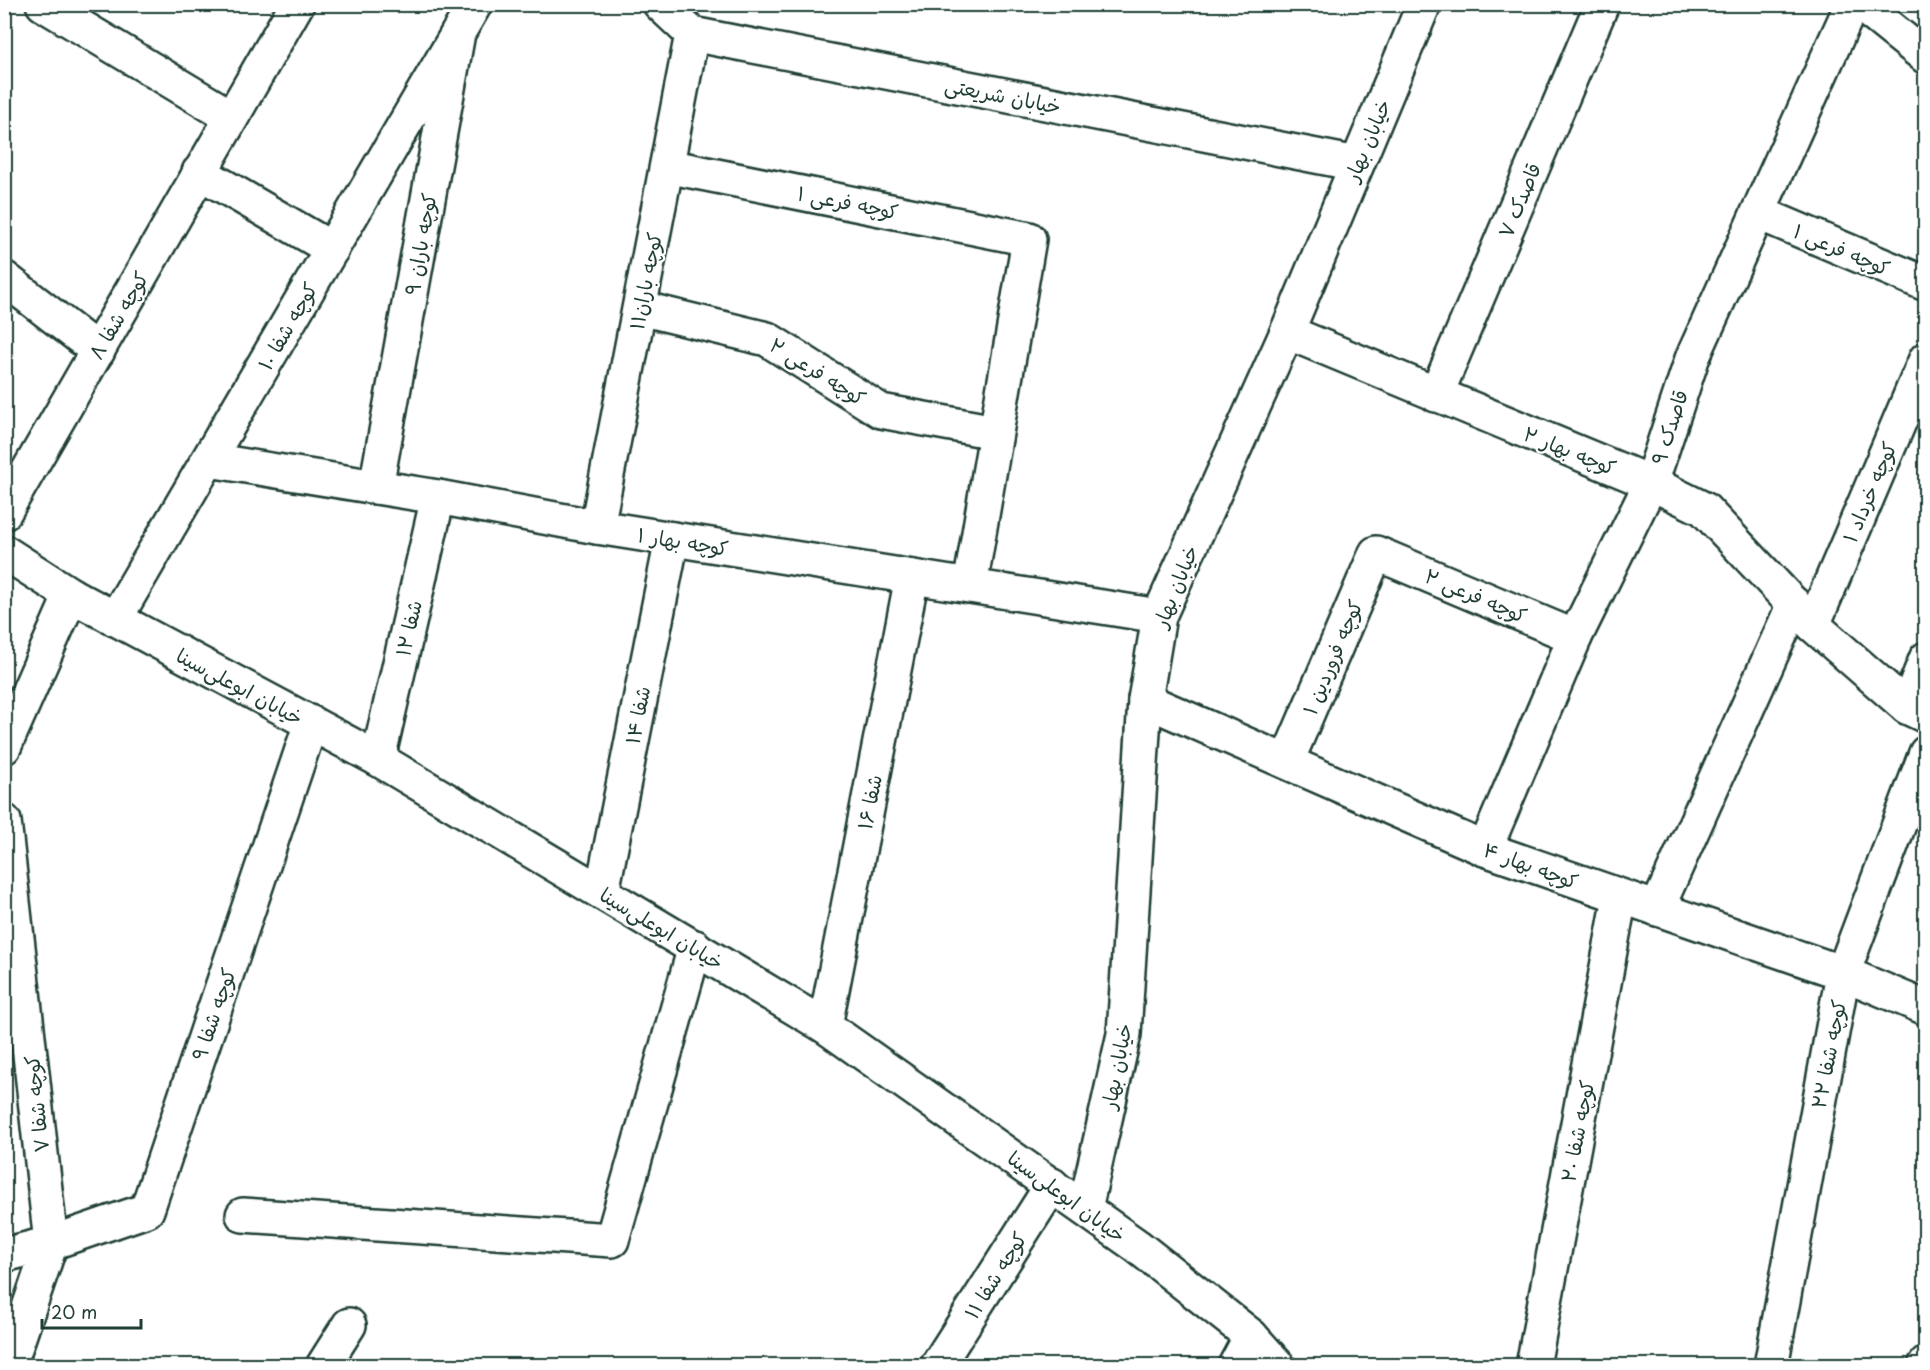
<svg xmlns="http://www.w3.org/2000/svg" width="1930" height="1370" viewBox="0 0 1930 1370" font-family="'Playpen Sans','Playpen Sans Arabic',sans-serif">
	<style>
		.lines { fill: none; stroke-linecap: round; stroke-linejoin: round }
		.street-casing { stroke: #1f3d34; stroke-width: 38 }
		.secondary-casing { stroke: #1f3d34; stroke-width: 38 }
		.street { stroke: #fff; stroke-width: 33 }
		.secondary { stroke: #fff; stroke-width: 33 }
		.labels { text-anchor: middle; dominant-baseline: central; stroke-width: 4.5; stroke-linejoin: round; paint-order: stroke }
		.street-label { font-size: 20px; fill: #1f3d34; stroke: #fff }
	</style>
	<rect width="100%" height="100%" fill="#fff"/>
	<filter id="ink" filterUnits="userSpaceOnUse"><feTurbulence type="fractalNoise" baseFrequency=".0167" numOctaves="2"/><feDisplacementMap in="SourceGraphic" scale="12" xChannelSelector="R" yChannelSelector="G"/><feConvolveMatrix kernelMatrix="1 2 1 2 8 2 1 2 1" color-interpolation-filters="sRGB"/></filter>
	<g filter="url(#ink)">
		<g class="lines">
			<g class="street-casing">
				<g id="street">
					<polyline points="43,4 231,117"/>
					<polyline points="667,166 1029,239 970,586"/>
					<polyline points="199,172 332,249"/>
					<polyline points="1759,213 1926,284"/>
					<polyline points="4,278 98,351"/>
					<polyline points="640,308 767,339 881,411 995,432"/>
					<polyline points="1287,332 1651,483 1704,509 1813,625 1907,707 1926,716"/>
					<polyline points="1436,395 1602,4"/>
					<polyline points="209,460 438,497 597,527 1159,616"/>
					<polyline points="376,487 458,33 475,4"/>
					<polyline points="4,513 297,4"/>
					<polyline points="597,527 692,34"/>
					<polyline points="115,619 458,33"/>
					<polyline points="1813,625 1926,359"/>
					<polyline points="1145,700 1485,849 1843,973 1926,1008"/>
					<polyline points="1907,707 1926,659"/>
					<polyline points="4,747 71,595"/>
					<polyline points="378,759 438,497"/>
					<polyline points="1287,761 1376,553 1575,637"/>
					<polyline points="4,821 51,1243 9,1366"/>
					<polyline points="1485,849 1575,637 1651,483 1692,359 1852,4"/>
					<polyline points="602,892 672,539"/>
					<polyline points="1657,909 1794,604"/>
					<polyline points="825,1026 912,577"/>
					<polyline points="243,1215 612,1240 695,947"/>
					<polyline points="4,1255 51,1243 147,1210 311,723"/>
					<polyline points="323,1366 349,1325"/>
					<polyline points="937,1366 1052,1185"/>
					<polyline points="1533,1366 1620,897"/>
					<polyline points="1771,1366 1843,973 1926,753"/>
					<polyline points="1925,1366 1926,1364"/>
				</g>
			</g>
			<g class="secondary-casing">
				<g id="secondary">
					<polyline points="660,4 692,34 1357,164"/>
					<polyline points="1860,4 1926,57"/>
					<polyline points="4,552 71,595 378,759 825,1026 1137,1246 1251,1336 1278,1366"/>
					<polyline points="1085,1209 1124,1034 1145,700 1159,616 1287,332 1424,4"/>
					<polyline points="1235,1366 1251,1336"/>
				</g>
			</g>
			<use href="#street" class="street"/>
			<use href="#secondary" class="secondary"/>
		</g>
	</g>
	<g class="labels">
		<g class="street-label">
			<text transform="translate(1003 95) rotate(11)">خیابان شریعتی</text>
			<text transform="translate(1367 140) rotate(-67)">خیابان بهار</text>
			<text transform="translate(1519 200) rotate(-67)">قاصدک ۷</text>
			<text transform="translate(848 202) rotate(11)">کوچه فرعی ۱</text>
			<text transform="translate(420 244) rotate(-80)">کوچه باران ۹</text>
			<text transform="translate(1842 249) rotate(23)">کوچه فرعی ۱</text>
			<text transform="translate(645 281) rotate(-79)">کوچه باران۱۱</text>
			<text transform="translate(118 315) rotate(-60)">کوچه شفا ۸</text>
			<text transform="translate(287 326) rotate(-60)">کوچه شفا ۱۰</text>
			<text transform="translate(818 371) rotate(32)">کوچه فرعی ۲</text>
			<text transform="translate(1669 427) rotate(-72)">قاصدک ۹</text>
			<text transform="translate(1570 450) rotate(22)">کوچه بهار ۲</text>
			<text transform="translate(1869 492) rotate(-67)">کوچه خرداد ۱</text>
			<text transform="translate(683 541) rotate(9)">کوچه بهار ۱</text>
			<text transform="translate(1175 586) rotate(-68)">خیابان بهار</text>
			<text transform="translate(1476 595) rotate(23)">کوچه فرعی ۲</text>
			<text transform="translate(408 628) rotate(-77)">شفا ۱۲</text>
			<text transform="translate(1332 657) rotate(-67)">کوچه فروردین ۱</text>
			<text transform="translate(240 686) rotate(28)">خیابان ابوعلی‌سینا</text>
			<text transform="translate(637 715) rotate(-79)">شفا ۱۴</text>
			<text transform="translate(869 802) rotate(-79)">شفا ۱۶</text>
			<text transform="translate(1531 865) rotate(20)">کوچه بهار ۴</text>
			<text transform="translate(662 928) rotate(31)">خیابان ابوعلی‌سینا</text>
			<text transform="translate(213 1014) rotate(-71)">کوچه شفا ۹</text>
			<text transform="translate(1828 1054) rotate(-79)">کوچه شفا ۲۲</text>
			<text transform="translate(1116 1066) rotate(-79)">خیابان بهار</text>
			<text transform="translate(36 1104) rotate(-96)">کوچه شفا ۷</text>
			<text transform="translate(1577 1131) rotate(-79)">کوچه شفا ۲۰</text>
			<text transform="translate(1067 1196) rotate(36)">خیابان ابوعلی‌سینا</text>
			<text transform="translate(995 1275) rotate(-58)">کوچه شفا ۱۱</text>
		</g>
	</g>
	<rect width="1930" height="1370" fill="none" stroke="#fff" stroke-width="24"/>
	<rect x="12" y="12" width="1906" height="1346" fill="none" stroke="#1f3d34" stroke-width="2" filter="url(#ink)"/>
	<path d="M42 1319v9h99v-9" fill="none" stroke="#1f3d34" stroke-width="3"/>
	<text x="51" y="1319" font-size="18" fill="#1f3d34" stroke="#ffffff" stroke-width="4.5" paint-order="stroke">20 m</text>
</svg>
